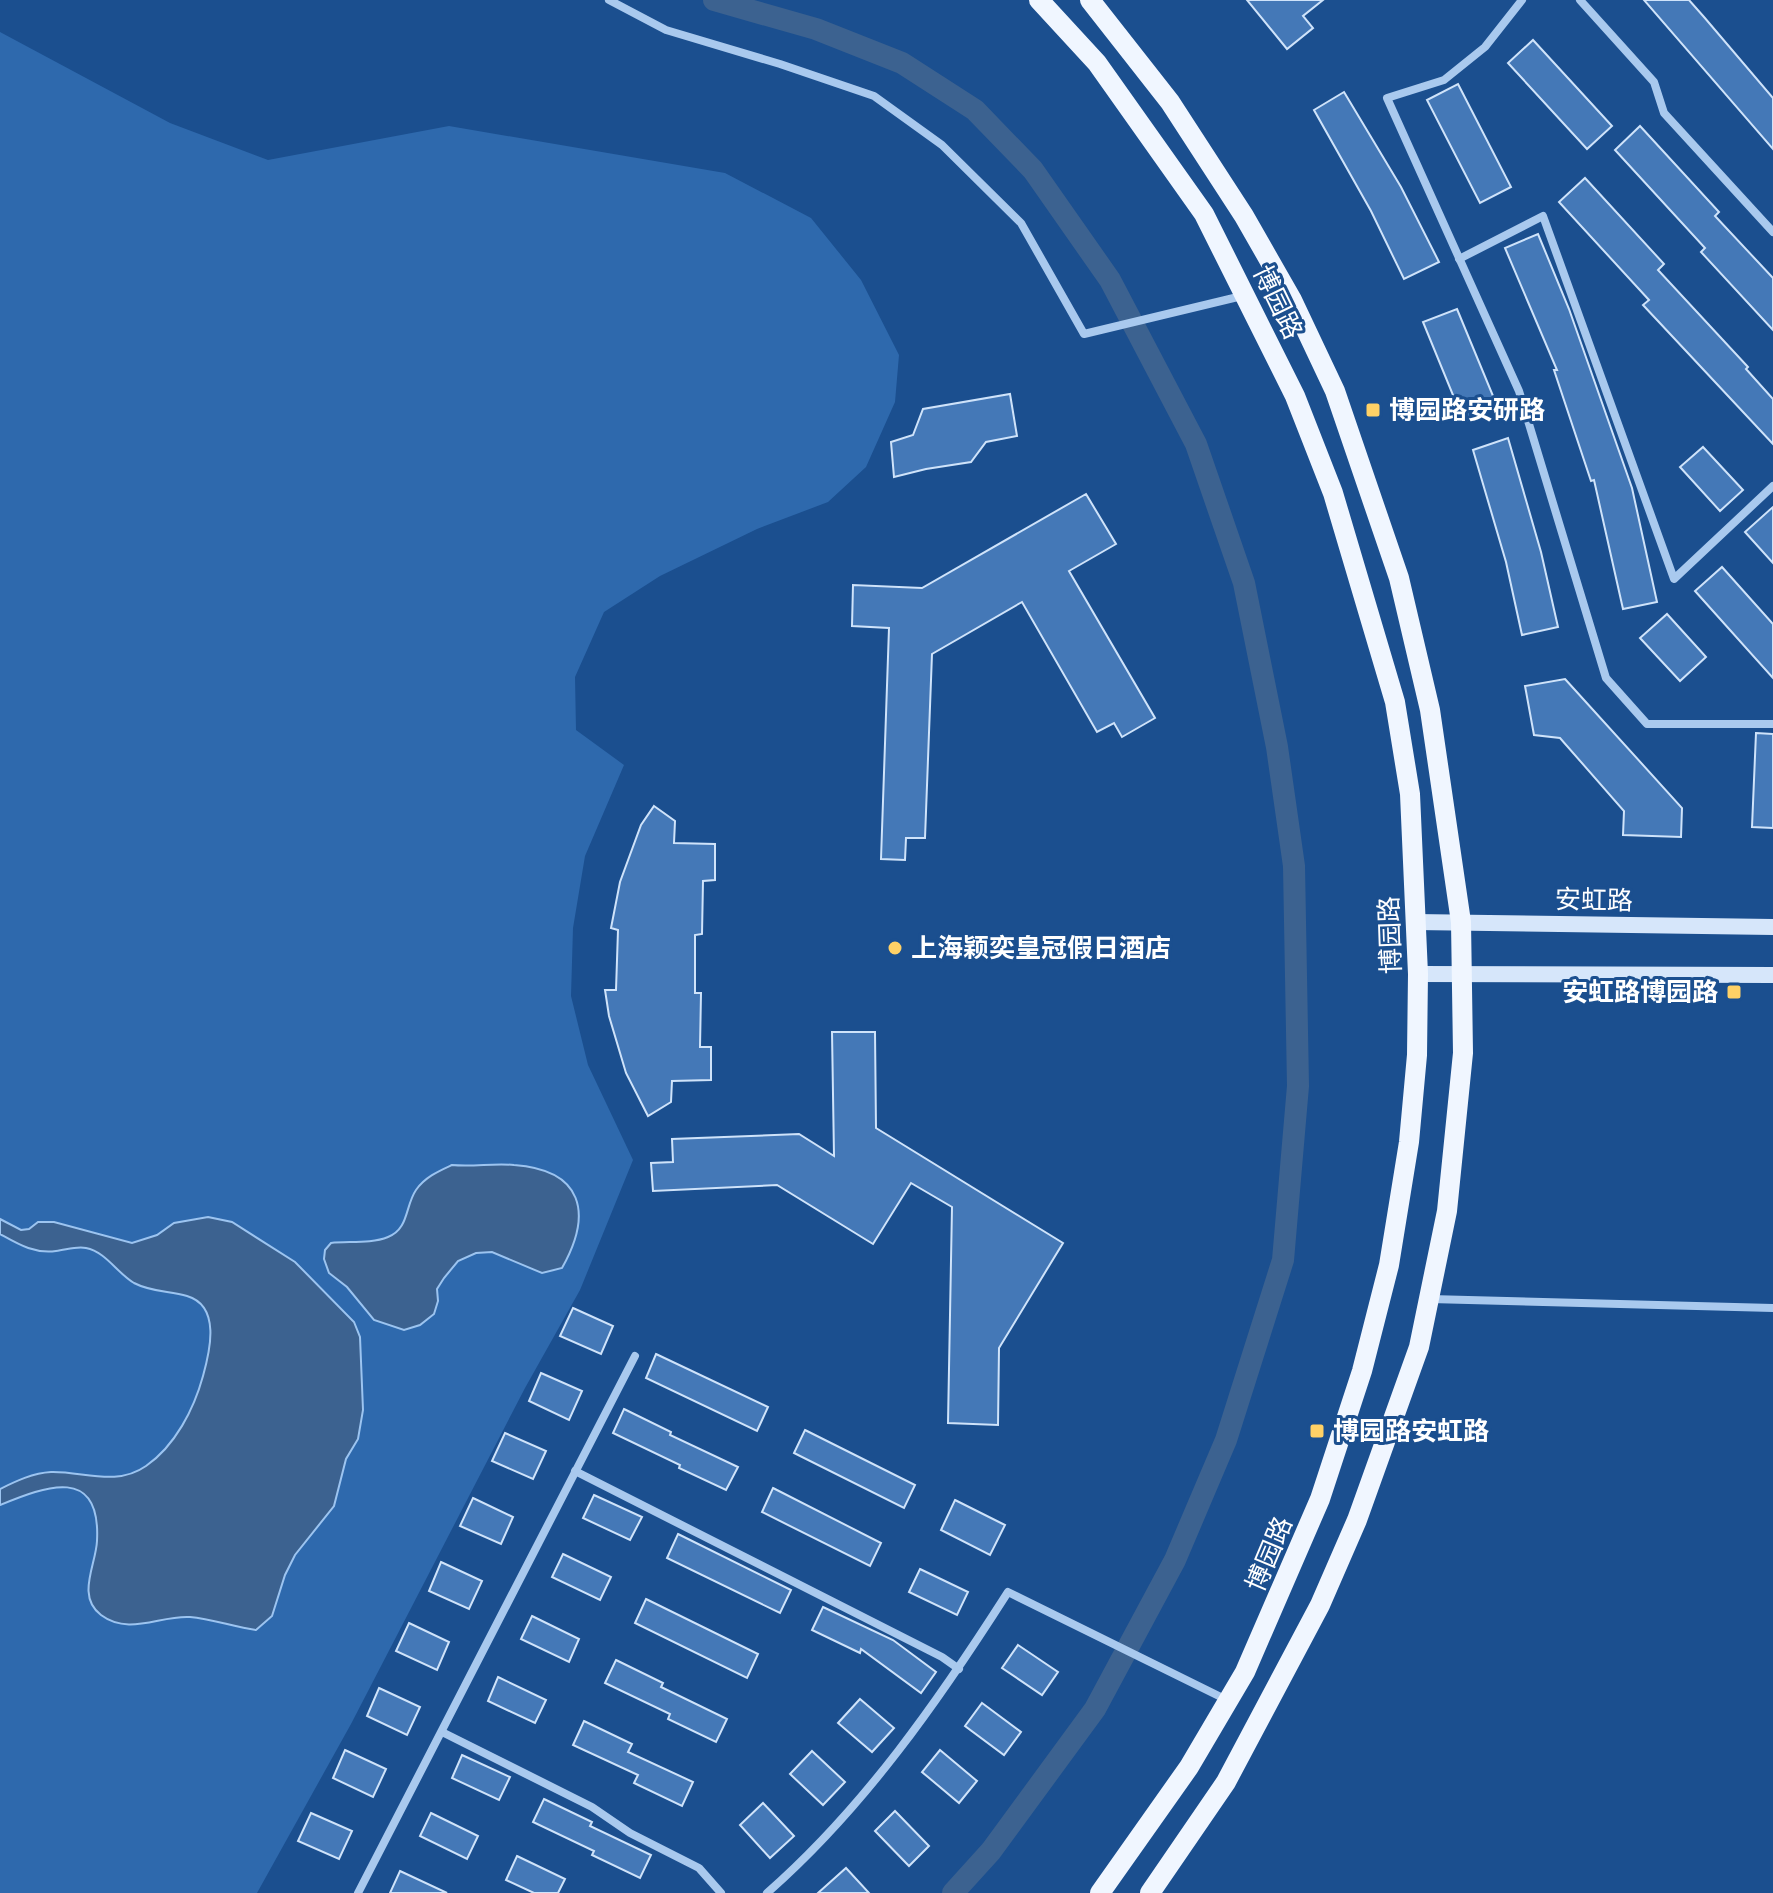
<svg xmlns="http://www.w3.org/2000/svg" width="1773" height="1893" viewBox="0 0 1773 1893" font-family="Arial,'Noto Sans SC',sans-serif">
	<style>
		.green { fill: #2e69ad }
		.water { fill: #3c6290; stroke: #9cc4f0; stroke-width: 2 }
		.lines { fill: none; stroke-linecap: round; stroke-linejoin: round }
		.canal { stroke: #3c6290; stroke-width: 22 }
		.building { fill: #4478b7; stroke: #cfe3fa; stroke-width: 2 }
		.minor { stroke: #a9c9ee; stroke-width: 8 }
		.secondary { stroke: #d6e6fa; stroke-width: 16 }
		.primary { stroke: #f0f6ff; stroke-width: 20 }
		.poi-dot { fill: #ffd166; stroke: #1b4f8f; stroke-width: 3 }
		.labels { text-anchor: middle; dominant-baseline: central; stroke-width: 6; stroke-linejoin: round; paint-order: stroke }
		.street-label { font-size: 26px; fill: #fff; stroke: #1b4f8f }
		.poi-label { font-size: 26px; font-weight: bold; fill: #fff; stroke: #1b4f8f; text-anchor: start }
	</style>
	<rect width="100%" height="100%" fill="#1b4f8f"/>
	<polygon class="green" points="0,32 170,123 268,160 449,126 725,173 811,218 861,280 899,355 895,402 866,467 828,502 757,529 660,576 604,612 575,677 576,730 624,765 585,856 573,928 571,996 588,1065 633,1160 580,1290 525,1388 351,1724 257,1893 0,1893"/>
	<g class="water">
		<path d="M452,1165C473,1167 494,1163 514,1165C583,1170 593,1213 562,1268L542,1273L492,1252L476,1253L458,1261L444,1278L437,1289L438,1301L434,1314L420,1325L404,1330L374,1320L347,1287L329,1273L324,1259L325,1250L331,1243C348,1241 371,1244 388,1237C409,1229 405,1206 416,1190C425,1177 439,1171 452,1165Z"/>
		<path d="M208,1217L232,1222L295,1262L354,1322L360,1337L363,1410L358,1439L346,1459L334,1506L295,1555L285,1575L272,1616L256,1630C234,1627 212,1619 190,1617C160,1615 129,1636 101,1615C76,1596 96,1565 97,1541C101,1465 46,1486 0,1505V1489C16,1481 33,1473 51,1472C83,1471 116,1487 146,1466C175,1446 194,1409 203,1376C210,1351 221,1306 187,1296C169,1291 151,1292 134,1283C117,1273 106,1252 86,1248C76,1246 66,1250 56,1251C34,1254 18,1244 0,1234V1219L21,1230L29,1229L38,1222H54L132,1243L157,1235L174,1223Z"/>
	</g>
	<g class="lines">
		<polyline class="canal" points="714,0 816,29 902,63 975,110 1033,170 1110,280 1196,444 1244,583 1277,747 1294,866 1298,1086 1283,1260 1226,1440 1175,1560 1095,1709 991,1851 953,1893"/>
	</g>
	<g class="building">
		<polygon points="1247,0 1323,0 1303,16 1313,28 1287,49"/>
		<polygon points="1644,0 1689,0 1704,17 1773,98 1773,149"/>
		<polygon points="1533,40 1612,126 1587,149 1508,63"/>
		<polygon points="1458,84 1511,187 1480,203 1427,100"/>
		<polygon points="1344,92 1401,187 1439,262 1404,279 1371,211 1314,110"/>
		<polygon points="1640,126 1719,212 1715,216 1773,278 1773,330 1701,252 1705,248 1615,150"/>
		<polygon points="1585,178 1664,264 1658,270 1748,367 1746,369 1773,399 1773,444 1643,305 1649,300 1559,202"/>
		<polygon points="1538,234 1569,309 1632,488 1657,602 1623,609 1594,480 1591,481 1554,370 1557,370 1505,248"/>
		<polygon points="1457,309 1498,408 1464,422 1423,322"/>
		<polygon points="1010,394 1017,436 986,442 971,462 926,469 894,477 891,442 913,435 923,409"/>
		<polygon points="1508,438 1541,552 1558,627 1522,635 1506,562 1473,450"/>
		<polygon points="1703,447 1743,490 1720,511 1680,467"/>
		<polygon points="1086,494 1116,544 1069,571 1155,718 1122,737 1114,723 1097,732 1022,602 932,654 925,838 906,838 905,860 881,859 889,628 852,626 853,585 922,588"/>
		<polygon points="1773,507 1773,563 1745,532"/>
		<polygon points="1722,567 1773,624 1773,678 1695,591"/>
		<polygon points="1667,614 1706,657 1680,681 1640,638"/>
		<polygon points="1565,679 1682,808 1681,837 1623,835 1624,811 1560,738 1534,735 1525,686"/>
		<polygon points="1756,733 1773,734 1773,828 1752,827"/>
		<polygon points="654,806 675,821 674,843 715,844 715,880 703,881 702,934 695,935 695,993 701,993 700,1047 711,1047 711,1080 672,1081 671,1102 648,1116 626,1073 609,1016 605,990 616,990 618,930 611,928 620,882 641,825"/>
		<polygon points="832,1032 875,1032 876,1128 1063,1243 999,1348 998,1425 948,1423 952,1207 911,1183 873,1244 777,1185 653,1191 651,1163 673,1162 672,1139 799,1134 834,1156"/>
		<polygon points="573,1308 613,1326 601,1354 560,1336"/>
		<polygon points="656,1354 768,1407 757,1431 646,1378"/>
		<polygon points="541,1373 582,1391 569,1420 529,1401"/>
		<polygon points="624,1409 671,1432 670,1435 738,1467 726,1490 679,1468 680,1465 613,1433"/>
		<polygon points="805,1430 915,1485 904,1508 794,1453"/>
		<polygon points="505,1433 546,1451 533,1479 492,1461"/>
		<polygon points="773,1488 881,1543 870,1566 762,1512"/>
		<polygon points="594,1495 642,1517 630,1540 583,1518"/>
		<polygon points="473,1498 513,1517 501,1544 460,1526"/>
		<polygon points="955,1500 1005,1525 990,1555 941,1530"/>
		<polygon points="678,1534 791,1590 780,1613 667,1558"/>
		<polygon points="563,1554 611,1577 600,1600 552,1577"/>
		<polygon points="441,1562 482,1581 469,1609 429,1591"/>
		<polygon points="920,1569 968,1592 957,1615 909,1592"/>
		<polygon points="646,1599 758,1654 747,1678 635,1623"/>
		<polygon points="823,1607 893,1640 936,1672 921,1693 861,1649 860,1653 812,1630"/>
		<polygon points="532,1616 579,1639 569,1662 521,1639"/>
		<polygon points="409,1623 449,1642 437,1670 396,1651"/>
		<polygon points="1018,1645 1058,1672 1042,1695 1002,1668"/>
		<polygon points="616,1660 663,1683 661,1687 727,1719 716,1742 668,1719 670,1714 605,1683"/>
		<polygon points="498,1677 546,1700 535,1723 488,1701"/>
		<polygon points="379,1688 420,1707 407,1735 367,1716"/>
		<polygon points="860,1699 894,1728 872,1752 838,1723"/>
		<polygon points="982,1703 1021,1732 1004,1755 965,1726"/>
		<polygon points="584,1721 632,1744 628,1752 693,1782 682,1806 634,1783 638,1775 573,1745"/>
		<polygon points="345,1750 386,1769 373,1797 333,1778"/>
		<polygon points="940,1750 977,1781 959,1803 922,1772"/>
		<polygon points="812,1751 845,1782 823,1805 790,1774"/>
		<polygon points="462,1755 510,1777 499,1800 452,1778"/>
		<polygon points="544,1799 592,1822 590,1826 651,1855 640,1878 592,1855 594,1851 533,1822"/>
		<polygon points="763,1803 794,1836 770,1858 740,1825"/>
		<polygon points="895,1811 929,1846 909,1866 875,1831"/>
		<polygon points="311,1813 352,1831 339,1859 298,1841"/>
		<polygon points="431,1813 478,1836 467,1859 420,1836"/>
		<polygon points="517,1856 565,1879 558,1893 534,1893 506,1880"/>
		<polygon points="846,1868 869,1893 818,1893"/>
		<polygon points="400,1871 447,1893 390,1893"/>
	</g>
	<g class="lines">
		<g class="minor">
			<polyline points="609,0 666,30 780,64 874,96 942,145 1021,223 1084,334 1242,296"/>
			<polyline points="1522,0 1485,47 1444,80 1387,98 1519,391 1606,678 1647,724 1773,724"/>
			<polyline points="1580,0 1654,82 1664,113 1773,232"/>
			<polyline points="1459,259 1543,216 1674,579 1773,486"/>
			<polyline points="1430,1299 1773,1308"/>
			<polyline points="575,1471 942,1657 959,1669"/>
			<polyline points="442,1732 592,1807 630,1833 699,1868 721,1893"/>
			<polyline points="358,1893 635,1356"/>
			<path d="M767,1893C864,1808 939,1700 1008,1592L1227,1700"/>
		</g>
		<g class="secondary">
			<polyline points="1415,922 1773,927"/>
			<polyline points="1418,974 1773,975"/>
		</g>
		<g class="primary">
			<polyline points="1039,0 1097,63 1204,214 1295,396 1333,493 1395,702 1410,794 1418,974 1417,1055 1409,1142 1389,1265 1362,1371 1320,1499 1245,1672 1189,1767 1100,1893"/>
			<polyline points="1090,0 1170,102 1244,216 1292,300 1335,391 1399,578 1430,710 1461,922 1463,1053 1447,1211 1419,1347 1357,1520 1320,1605 1226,1782 1150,1893"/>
		</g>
	</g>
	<g class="poi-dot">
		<rect x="1365" y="402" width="16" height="16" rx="4"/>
		<circle cx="895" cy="948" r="8"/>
		<rect x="1726" y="984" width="16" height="16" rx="4"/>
		<rect x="1309" y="1423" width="16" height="16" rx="4"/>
	</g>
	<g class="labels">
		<g class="street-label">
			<text transform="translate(1278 302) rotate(64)">博园路</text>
			<text transform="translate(1594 900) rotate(1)">安虹路</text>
			<text transform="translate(1390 935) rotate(-92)">博园路</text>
			<text transform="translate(1269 1554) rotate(-67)">博园路</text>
		</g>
		<g class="poi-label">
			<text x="1389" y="410">博园路安研路</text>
			<text x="911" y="948">上海颖奕皇冠假日酒店</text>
			<text x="1718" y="992" text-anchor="end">安虹路博园路</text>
			<text x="1333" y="1431">博园路安虹路</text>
		</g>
	</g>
</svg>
